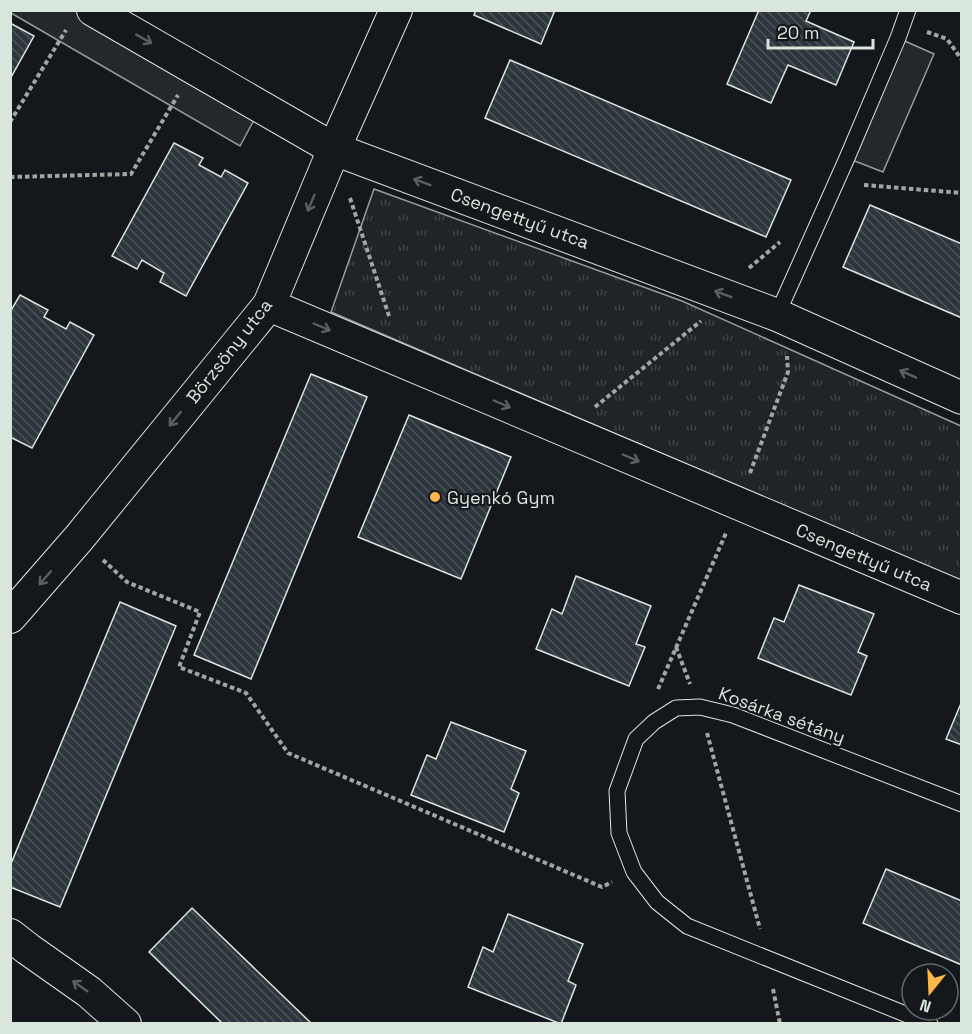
<svg xmlns="http://www.w3.org/2000/svg" width="972" height="1034" viewBox="0 0 972 1034" font-family="'Space Grotesk',sans-serif">
	<style>
		.grass { fill: url(#grass-tufts); stroke: #939e99; stroke-width: 1.5 }
		.parking { fill: #24282b; stroke: #939e99; stroke-width: 1.5 }
		.building { fill: url(#building-back-hatch); stroke: #d8e6dc; stroke-width: 1.5 }
		.lines { fill: none; stroke-linecap: round; stroke-linejoin: round }
		.lane-casing { stroke: #d8e6dc; stroke-width: 17 }
		.street-casing { stroke: #d8e6dc; stroke-width: 34 }
		.path { stroke: #9da8a2; stroke-width: 4; stroke-dasharray: 4.5 3; stroke-linecap: butt }
		.lane { stroke: #14181c; stroke-width: 15 }
		.street { stroke: #14181c; stroke-width: 32 }
		.oneway { stroke: #59605f }
		.poi-dot { fill: #ffb74d; stroke: #14181c; stroke-width: 2 }
		.labels { text-anchor: middle; dominant-baseline: central; stroke-width: 4.5; stroke-linejoin: round; paint-order: stroke }
		.street-label { font-size: 18px; fill: #d8e6dc; stroke: #14181c }
		.poi-label { font-size: 18px; fill: #d8e6dc; stroke: #14181c; text-anchor: start }
	</style>
	<defs>
		<pattern id="grass-tufts" width="24" height="20" patternUnits="userSpaceOnUse" patternTransform="scale(1.5)"><rect width="24" height="20" fill="#202428"/><path d="M3 7l-1-3M5 7V3M7 7l1-3M15 17l-1-3M17 17v-4M19 17l1-3" fill="none" stroke="#404447"/></pattern>
		<pattern id="building-back-hatch" width="6" height="6" patternUnits="userSpaceOnUse" patternTransform="scale(1.5)"><rect width="6" height="6" fill="#2c363c"/><path d="M-1 5l2 2M0 0l6 6M5-1l2 2" fill="none" stroke="#4a5358"/></pattern>
	</defs>
	<rect width="100%" height="100%" fill="#14181c"/>
	<polygon class="grass" points="374,189 682,301 961,426 961,582 331,312"/>
	<g class="parking">
		<polygon points="11,10 93,11 261,107 240,146 11,13"/>
		<polygon points="898,38 934,54 883,172 847,158"/>
	</g>
	<g class="building">
		<polygon points="476,10 555,10 541,44 474,15"/>
		<polygon points="759,10 811,10 806,21 854,42 836,85 788,65 771,103 727,84"/>
		<polygon points="10,23 34,36 10,79"/>
		<polygon points="510,60 791,180 766,237 485,118"/>
		<polygon points="174,143 203,158 199,165 221,177 225,170 248,183 186,296 160,282 164,273 142,260 137,269 112,256"/>
		<polygon points="870,205 962,244 962,318 843,267"/>
		<polygon points="20,295 48,310 44,317 66,329 70,322 94,335 32,448 10,437 10,312"/>
		<polygon points="311,374 367,397 251,679 194,655"/>
		<polygon points="409,415 511,457 461,579 358,537"/>
		<polygon points="576,576 651,606 636,644 645,647 629,686 536,649 552,609 562,614"/>
		<polygon points="799,585 874,614 858,652 867,656 851,695 758,658 774,618 784,622"/>
		<polygon points="120,602 176,626 60,907 10,887 10,866"/>
		<polygon points="962,701 962,745 946,739"/>
		<polygon points="451,722 526,751 511,789 519,793 504,832 411,795 427,755 436,759"/>
		<polygon points="886,869 962,901 962,965 863,923"/>
		<polygon points="192,908 312,1024 223,1024 149,952"/>
		<polygon points="508,914 583,944 568,981 576,985 561,1024 468,987 483,947 493,952"/>
	</g>
	<g class="lines">
		<g class="lane-casing">
			<g id="lane">
				<polyline points="777,315 847,158 898,38 908,10"/>
				<polyline points="930,1024 687,926 657,902 634,872 619,833 617,791 636,739 654,722 676,708 700,707 733,715 962,804"/>
			</g>
		</g>
		<g class="street-casing">
			<g id="street">
				<polyline points="93,10 334,149 777,315 962,398"/>
				<polyline points="269,305 962,598"/>
				<polyline points="10,617 79,538 269,305 334,149 396,10"/>
				<polyline points="10,935 28,949 89,992 125,1024"/>
			</g>
		</g>
		<g class="path">
			<polyline points="927,32 947,39 962,60"/>
			<polyline points="10,122 66,30"/>
			<polyline points="10,177 131,174 178,95"/>
			<polyline points="864,185 962,193"/>
			<polyline points="350,198 390,319"/>
			<polyline points="749,268 780,242"/>
			<polyline points="595,407 701,321"/>
			<polyline points="750,473 788,372 787,356"/>
			<polyline points="103,560 127,582 200,612 179,667 246,693 288,753 602,887 612,882"/>
			<polyline points="676,647 690,684"/>
			<polyline points="658,689 726,533"/>
			<polyline points="707,733 760,929"/>
			<polyline points="773,989 780,1024"/>
		</g>
		<use href="#lane" class="lane"/>
		<use href="#street" class="street"/>
	</g>
	<defs><path id="oneway-shaft" d="M-6 0H5M1.5-3L5.5 0L1.5 3" fill="none" stroke-width="1.6" stroke-linecap="round" stroke-linejoin="round" transform="scale(1.5)"/></defs>
	<g class="oneway">
		<use href="#oneway-shaft" transform="translate(144 39) rotate(30)"/>
		<use href="#oneway-shaft" transform="translate(422 182) rotate(-160)"/>
		<use href="#oneway-shaft" transform="translate(311 203) rotate(113)"/>
		<use href="#oneway-shaft" transform="translate(723 294) rotate(-159)"/>
		<use href="#oneway-shaft" transform="translate(322 327) rotate(23)"/>
		<use href="#oneway-shaft" transform="translate(908 374) rotate(-156)"/>
		<use href="#oneway-shaft" transform="translate(502 404) rotate(23)"/>
		<use href="#oneway-shaft" transform="translate(175 419) rotate(129)"/>
		<use href="#oneway-shaft" transform="translate(631 458) rotate(23)"/>
		<use href="#oneway-shaft" transform="translate(45 578) rotate(131)"/>
		<use href="#oneway-shaft" transform="translate(80 986) rotate(-145)"/>
	</g>
	<circle class="poi-dot" cx="435" cy="497" r="6"/>
	<g class="labels">
		<g class="street-label">
			<text transform="translate(520 218) rotate(20)">Csengettyű utca</text>
			<text transform="translate(229 351) rotate(-52)">Börzsöny utca</text>
			<text transform="translate(864 557) rotate(23)">Csengettyű utca</text>
			<text transform="translate(782 715) rotate(20)">Kosárka sétány</text>
		</g>
		<g class="poi-label">
			<text x="447" y="497">Gyenkó Gym</text>
		</g>
	</g>
	<rect width="972" height="1034" fill="none" stroke="#d8e6dc" stroke-width="24"/>
	<g transform="translate(930 992) rotate(198)"><circle r="28" fill="#14181c" stroke="#626a69" stroke-width="1.5"/>
	<path d="M0-4.5L10 22L0 15L-10 22Z" fill="#ffb74d"/>
	<text y="-9" font-size="16" font-weight="bold" text-anchor="middle" fill="#d8e6dc">N</text>
	</g>
	<path d="M768 39v9h105v-9" fill="none" stroke="#d8e6dc" stroke-width="3"/>
	<text x="777" y="39" font-size="18" fill="#d8e6dc" stroke="#14181c" stroke-width="4.5" paint-order="stroke">20 m</text>
</svg>
